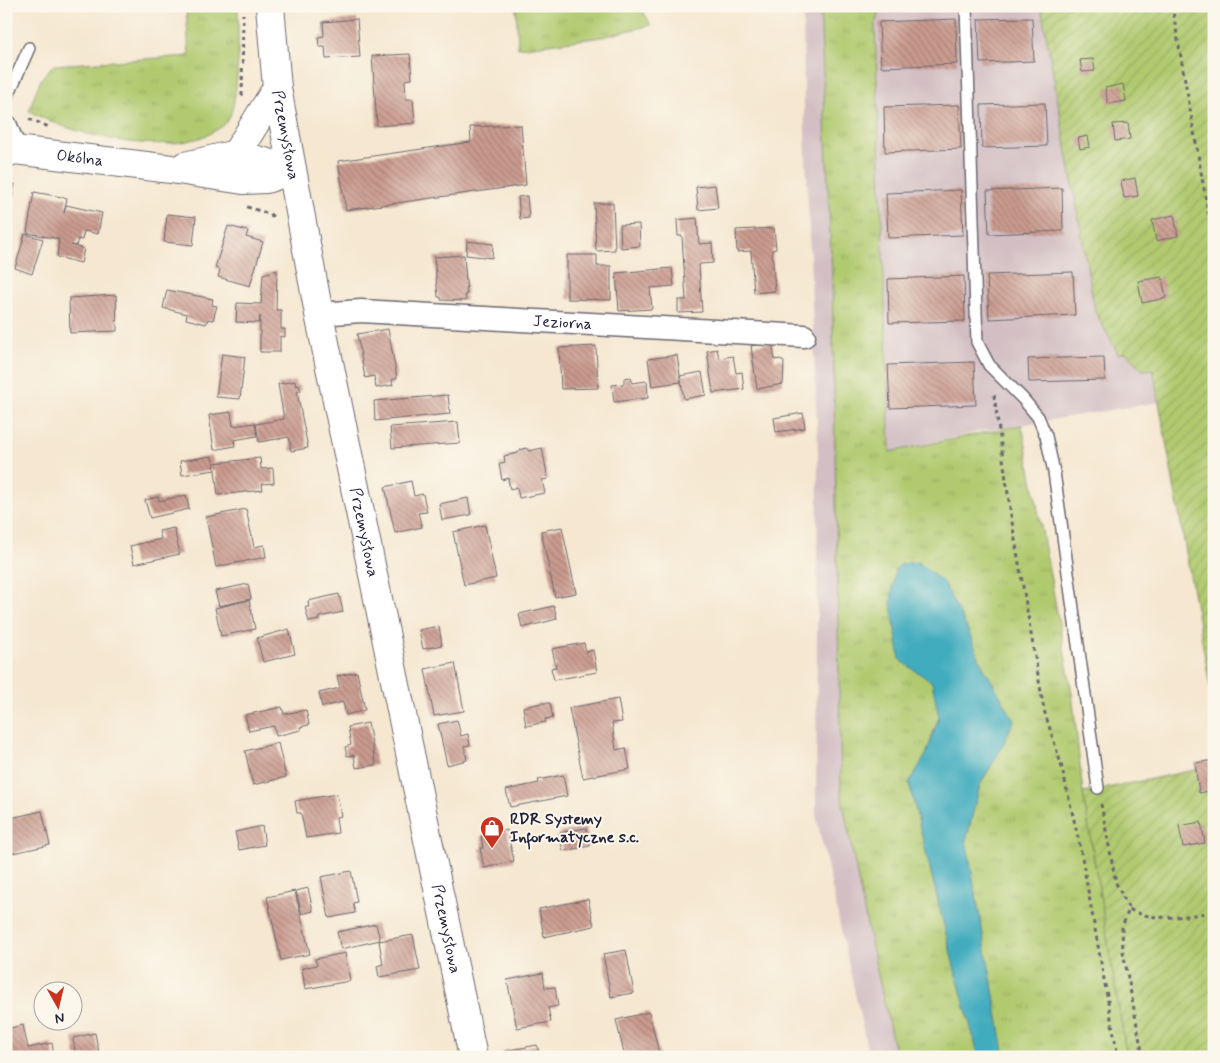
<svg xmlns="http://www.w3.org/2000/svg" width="1220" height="1063" viewBox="0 0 1220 1063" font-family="Mynerve,sans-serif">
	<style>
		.industrial { fill: #d2bec3 }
		.grass { fill: url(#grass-tufts); stroke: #6a7656 }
		.garden { fill: url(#garden-furrows); stroke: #6a7656 }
		.water { fill: #3facbe; stroke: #30677c }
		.building { fill: url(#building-back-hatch) }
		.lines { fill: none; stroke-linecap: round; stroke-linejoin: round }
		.lane-casing { stroke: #6c676f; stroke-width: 14 }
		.street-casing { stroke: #6c676f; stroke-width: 25 }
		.secondary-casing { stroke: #6c676f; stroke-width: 30 }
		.primary-casing { stroke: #6c676f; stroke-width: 30 }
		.path { stroke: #6c676f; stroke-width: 3; stroke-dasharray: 4 4; stroke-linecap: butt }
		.lane { stroke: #fff; stroke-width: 11 }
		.street { stroke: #fff; stroke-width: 22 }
		.secondary { stroke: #fff; stroke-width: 28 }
		.primary { stroke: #fff; stroke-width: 28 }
		.labels { text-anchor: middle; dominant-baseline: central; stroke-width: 4; stroke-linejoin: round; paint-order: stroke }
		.street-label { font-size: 16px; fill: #22223b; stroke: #fbf7ec }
		.poi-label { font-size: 16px; font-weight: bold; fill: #22223b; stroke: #fbf7ec; text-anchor: start }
	</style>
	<defs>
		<pattern id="grass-tufts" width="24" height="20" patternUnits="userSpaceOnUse" patternTransform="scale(1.25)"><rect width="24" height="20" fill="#b1ca70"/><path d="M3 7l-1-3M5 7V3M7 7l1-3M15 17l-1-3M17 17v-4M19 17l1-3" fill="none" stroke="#98ad62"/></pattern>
		<pattern id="garden-furrows" width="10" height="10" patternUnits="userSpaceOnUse" patternTransform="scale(1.25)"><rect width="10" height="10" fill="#b1ca70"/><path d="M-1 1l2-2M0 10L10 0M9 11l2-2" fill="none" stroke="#98ad62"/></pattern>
		<pattern id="building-back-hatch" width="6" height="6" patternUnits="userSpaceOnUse" patternTransform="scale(1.25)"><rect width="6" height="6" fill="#cb9b8f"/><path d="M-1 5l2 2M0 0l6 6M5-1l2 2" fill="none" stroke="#a47e76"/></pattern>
	</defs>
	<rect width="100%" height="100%" fill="#fbf7ec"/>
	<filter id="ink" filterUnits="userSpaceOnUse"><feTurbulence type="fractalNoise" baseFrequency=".02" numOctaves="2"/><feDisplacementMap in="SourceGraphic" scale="10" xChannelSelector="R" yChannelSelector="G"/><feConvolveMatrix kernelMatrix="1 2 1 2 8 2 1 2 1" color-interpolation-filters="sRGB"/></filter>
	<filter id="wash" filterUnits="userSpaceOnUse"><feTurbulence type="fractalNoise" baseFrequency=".0096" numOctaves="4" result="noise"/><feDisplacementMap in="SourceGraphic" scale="20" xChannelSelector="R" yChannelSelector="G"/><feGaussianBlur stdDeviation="1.12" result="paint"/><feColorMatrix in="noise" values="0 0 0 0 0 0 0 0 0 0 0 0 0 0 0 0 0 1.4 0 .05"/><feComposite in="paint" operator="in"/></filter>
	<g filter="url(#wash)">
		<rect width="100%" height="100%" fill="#f5e7d0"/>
		<g class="industrial">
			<polygon points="803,6 820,6 832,274 841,793 863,906 896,1057 869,1057 816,815 818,451 804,107"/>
			<polygon points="880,6 1041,6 1095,311 1126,352 1153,368 1159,402 977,432 890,452 875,25"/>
		</g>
		<g class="grass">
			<path d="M186,6H238C238,36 240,89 230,116C226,124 220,128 213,132C166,158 74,136 29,111C35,94 39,76 54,65L189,56Z"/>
			<polygon points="516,6 640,6 651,25 602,37 518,48"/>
			<polygon points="820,6 880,6 875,25 890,452 1022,425 1072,692 1083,793 1127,1057 1005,1057 966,840 980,785 1001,749 1014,720 983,666 965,624 900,660 932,682 939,717 926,755 909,783 953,962 979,1057 896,1057 863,906 841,793 832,274"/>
		</g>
		<g class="garden">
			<polygon points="1041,6 1214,6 1214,708 1153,369 1142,370 1126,352 1118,354 1095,311"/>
			<polygon points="1214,766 1214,1057 1127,1057 1083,793"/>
		</g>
		<polygon class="water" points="918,562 943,582 965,624 983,666 1014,720 1001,749 980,785 966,840 1005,1057 979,1057 953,962 909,783 926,755 939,717 932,682 900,660 891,603 895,570 901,564"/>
		<g id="blocks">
			<g class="building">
				<polygon points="385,6 406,6 406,8 385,9"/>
				<polygon points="1032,18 1034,61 980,63 978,19"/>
				<polygon points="357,19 360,57 326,59 325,47 319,47 318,37 324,36 323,22"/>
				<polygon points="956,19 957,64 881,67 879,22"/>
				<polygon points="410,54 412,79 405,80 406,99 413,99 415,123 377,126 372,56"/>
				<polygon points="1093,59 1095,71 1082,72 1080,60"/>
				<polygon points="1123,84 1126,101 1108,104 1105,88"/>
				<polygon points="1045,103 1047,146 982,148 981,105"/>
				<polygon points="959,105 961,149 885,152 884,107"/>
				<polygon points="1128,123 1130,139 1115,141 1113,124"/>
				<polygon points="521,125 526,185 346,210 338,161 471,142 470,127"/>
				<polygon points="1088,136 1090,147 1080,149 1078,138"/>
				<polygon points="1135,178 1138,196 1124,198 1121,181"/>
				<polygon points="6,182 15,184 7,220 6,220"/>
				<polygon points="715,185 718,208 698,210 696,187"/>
				<polygon points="1062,188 1063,231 989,234 987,191"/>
				<polygon points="961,190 963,235 888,238 886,193"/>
				<polygon points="34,192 67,198 64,213 66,205 102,213 98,234 84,231 82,240 78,239 76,246 71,245 84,249 81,263 57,257 59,239 27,233"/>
				<polygon points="527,196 529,218 520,219 518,197"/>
				<polygon points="594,203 613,203 615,250 596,251"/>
				<polygon points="167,214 196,217 193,245 164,242"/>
				<polygon points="1174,215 1178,236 1156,241 1152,220"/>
				<polygon points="697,218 699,244 712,243 713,263 700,264 699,266 702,312 678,313 678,300 686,300 682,236 678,236 677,220"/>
				<polygon points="639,224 640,246 621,248 620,225"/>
				<polygon points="228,226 248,231 246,237 263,242 250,286 218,277 220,270 215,268"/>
				<polygon points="774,228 776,249 772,250 775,291 754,293 751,251 737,252 736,230"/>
				<polygon points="25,234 43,239 32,274 15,268"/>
				<polygon points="467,241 493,244 492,258 466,255"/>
				<polygon points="464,255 467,294 465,294 466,301 441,300 441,297 438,297 434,257"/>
				<polygon points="567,255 597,255 597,266 611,266 611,300 567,299"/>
				<polygon points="672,268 674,286 650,288 652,309 619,311 616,273"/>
				<polygon points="277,270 276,310 281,310 281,329 285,329 285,337 280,336 280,352 260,352 260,316 259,323 236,322 237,303 261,304 263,274"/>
				<polygon points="1073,272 1075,315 989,319 987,275"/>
				<polygon points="964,276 965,321 889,323 888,279"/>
				<polygon points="1162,277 1166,298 1142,303 1138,281"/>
				<polygon points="167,290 213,299 212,305 217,306 213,320 208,319 206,324 186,319 187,314 163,308"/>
				<polygon points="116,295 117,331 70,333 69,298"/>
				<polygon points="388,329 397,378 392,380 393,385 376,388 374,376 365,378 357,334"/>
				<polygon points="772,342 775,360 780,359 784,362 783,384 757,389 751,346"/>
				<polygon points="596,346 598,388 561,389 559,348"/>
				<polygon points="717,349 719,358 733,356 736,373 742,372 744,389 713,393 707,351"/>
				<polygon points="222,354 245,357 240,399 216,397"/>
				<polygon points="677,355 681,382 652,386 648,359"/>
				<polygon points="1104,357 1105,380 1029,382 1028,359"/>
				<polygon points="974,362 976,405 890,408 888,365"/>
				<polygon points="702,372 706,395 684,399 680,376"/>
				<polygon points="631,377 632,383 647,381 648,398 614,402 612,385 624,384 624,378"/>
				<polygon points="295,381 296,386 299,385 301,391 297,392 308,448 291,451 289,437 259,442 256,424 284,419 278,384"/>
				<polygon points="448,395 450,414 375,421 374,401"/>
				<polygon points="231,412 233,426 255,423 257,436 234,440 235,446 214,450 209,415"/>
				<polygon points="803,413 805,428 776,432 774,418"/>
				<polygon points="458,422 460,443 392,448 390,427"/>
				<polygon points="526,448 529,451 542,448 548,479 542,480 545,493 519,498 517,487 510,489 508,478 502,480 499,464 505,462 504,456 518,453 520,450"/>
				<polygon points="212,456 215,470 182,475 180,461"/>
				<polygon points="260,458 261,469 273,468 274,483 262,484 263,490 218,495 214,463"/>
				<polygon points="411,481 414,496 423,494 427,512 418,513 422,527 395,533 385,487"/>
				<polygon points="186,495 189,509 150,518 145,500 158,497 159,501"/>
				<polygon points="468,498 471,515 442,520 439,504"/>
				<polygon points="246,509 254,547 264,545 266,557 216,567 206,517"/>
				<polygon points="485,525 496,578 464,585 453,532"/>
				<polygon points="562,527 576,593 555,597 541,531"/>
				<polygon points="174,528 180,554 134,564 130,546 161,539 159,531"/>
				<polygon points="248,584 251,599 219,606 215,591"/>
				<polygon points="339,594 343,612 319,617 319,620 309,622 305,607 309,607 308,601"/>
				<polygon points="249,600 255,629 221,636 215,608"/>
				<polygon points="554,606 557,619 522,628 519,614"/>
				<polygon points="439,626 442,645 423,649 419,630"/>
				<polygon points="289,629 295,654 263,662 257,638"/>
				<polygon points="584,643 586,652 593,650 597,672 554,680 551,668 556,667 552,649"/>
				<polygon points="455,663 464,711 434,716 425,669"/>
				<polygon points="357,672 365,710 346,715 343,702 322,707 319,693 340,688 337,676"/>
				<polygon points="618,699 622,722 612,723 614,736 616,750 626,748 630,769 583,778 569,708"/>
				<polygon points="542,703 550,703 553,718 545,719 546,722 526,726 523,707"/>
				<polygon points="282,707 284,714 306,710 309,725 300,727 301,730 276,736 274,726 249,731 245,715"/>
				<polygon points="457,720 461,736 468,734 470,745 464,746 467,760 447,765 438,724"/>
				<polygon points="368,723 376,765 356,768 354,755 347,756 345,747 351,745 348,727"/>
				<polygon points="278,743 286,777 253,785 245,751"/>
				<polygon points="1214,760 1214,790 1199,793 1195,763"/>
				<polygon points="563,775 567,796 510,807 506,790 539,783 538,780"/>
				<polygon points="337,794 341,816 336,817 338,833 306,838 301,813 297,813 295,801"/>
				<polygon points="42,811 50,845 8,854 6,819"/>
				<polygon points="1201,822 1205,843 1183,847 1179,826"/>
				<polygon points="262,826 265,845 239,850 235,832"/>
				<polygon points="586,828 590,846 563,851 559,833"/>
				<polygon points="507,830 514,861 484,868 480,848 483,848 481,836"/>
				<polygon points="351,871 357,902 353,903 355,913 329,918 321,877"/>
				<polygon points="308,888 313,911 302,914 296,891"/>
				<polygon points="295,891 310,954 281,960 267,897"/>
				<polygon points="588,899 594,926 544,937 539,909"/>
				<polygon points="376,924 380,940 341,949 337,932"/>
				<polygon points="413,935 420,970 379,977 377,966 383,964 379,941"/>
				<polygon points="626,950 634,993 611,997 603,954"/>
				<polygon points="345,953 350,981 305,989 302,968 317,965 315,959"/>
				<polygon points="543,973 545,988 555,987 558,1006 548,1008 551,1022 517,1028 507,980"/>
				<polygon points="649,1012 660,1057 625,1057 616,1020"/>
				<polygon points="23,1025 28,1048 52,1043 54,1057 6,1057 6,1029"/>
				<polygon points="95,1033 100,1057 76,1057 73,1038"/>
				<polygon points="537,1045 540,1057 506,1057 505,1051"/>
			</g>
		</g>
	</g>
	<g filter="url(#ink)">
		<use href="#blocks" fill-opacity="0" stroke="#6c676f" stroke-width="1"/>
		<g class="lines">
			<g class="lane-casing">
				<g id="lane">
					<polyline points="966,6 977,342 989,365 1023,399 1038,417 1046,436 1054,472 1098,788"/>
					<polyline points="6,100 29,48"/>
				</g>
			</g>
			<g class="street-casing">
				<g id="street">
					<polyline points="6,126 15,150"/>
					<path id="s1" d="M319,314L361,311L804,336"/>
				</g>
			</g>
			<g class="secondary-casing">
				<g id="secondary">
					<path id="s2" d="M6,153L15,150L171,169L243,180L266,179L292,170"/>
					<polyline points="236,154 277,88"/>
					<polyline points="185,166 236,154 292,170"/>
				</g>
			</g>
			<g class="primary-casing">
				<g id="primary">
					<path id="s3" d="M270,6L277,88L319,314L473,1057"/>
				</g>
			</g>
			<g class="path">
				<polyline points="1172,6 1214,246"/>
				<polyline points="242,96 243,14"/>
				<polyline points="29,119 49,127"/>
				<polyline points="247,207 270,214 275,219"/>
				<polyline points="994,395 1012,522 1044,710 1061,764 1080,846 1118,1057"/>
				<polyline points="1101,804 1116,883 1129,909"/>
				<path d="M1143,1057L1123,951L1122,927L1129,909C1154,923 1186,916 1214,912"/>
			</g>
			<use href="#lane" class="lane"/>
			<use href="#street" class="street"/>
			<use href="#secondary" class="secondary"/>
			<use href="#primary" class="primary"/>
		</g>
	</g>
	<defs>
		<g id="shop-pin" transform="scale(1.25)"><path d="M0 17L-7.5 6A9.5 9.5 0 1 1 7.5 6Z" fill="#c8321e" stroke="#fbf7ec"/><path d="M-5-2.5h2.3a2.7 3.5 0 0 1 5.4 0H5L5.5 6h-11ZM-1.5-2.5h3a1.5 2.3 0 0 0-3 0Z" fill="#fff"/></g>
	</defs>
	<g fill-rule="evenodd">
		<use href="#shop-pin" x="492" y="828"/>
	</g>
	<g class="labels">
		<g class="street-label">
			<text stroke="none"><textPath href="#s3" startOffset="130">Przemysłowa</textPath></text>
			<text stroke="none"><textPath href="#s2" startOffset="75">Okólna</textPath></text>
			<text stroke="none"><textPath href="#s1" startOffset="244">Jeziorna</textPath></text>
			<text stroke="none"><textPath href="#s3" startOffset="535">Przemysłowa</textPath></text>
			<text stroke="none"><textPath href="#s3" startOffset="940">Przemysłowa</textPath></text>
		</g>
		<g class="poi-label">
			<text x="510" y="819">RDR Systemy<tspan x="510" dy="18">Informatyczne s.c.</tspan></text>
		</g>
	</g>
	<rect width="1220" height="1063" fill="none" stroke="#fbf7ec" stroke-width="25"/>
	<g transform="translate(58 1006) rotate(172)"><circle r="24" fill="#fbf7ec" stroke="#a4a2a5"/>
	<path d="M0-4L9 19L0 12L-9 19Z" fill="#c8321e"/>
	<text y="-8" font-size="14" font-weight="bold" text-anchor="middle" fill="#22223b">N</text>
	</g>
</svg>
